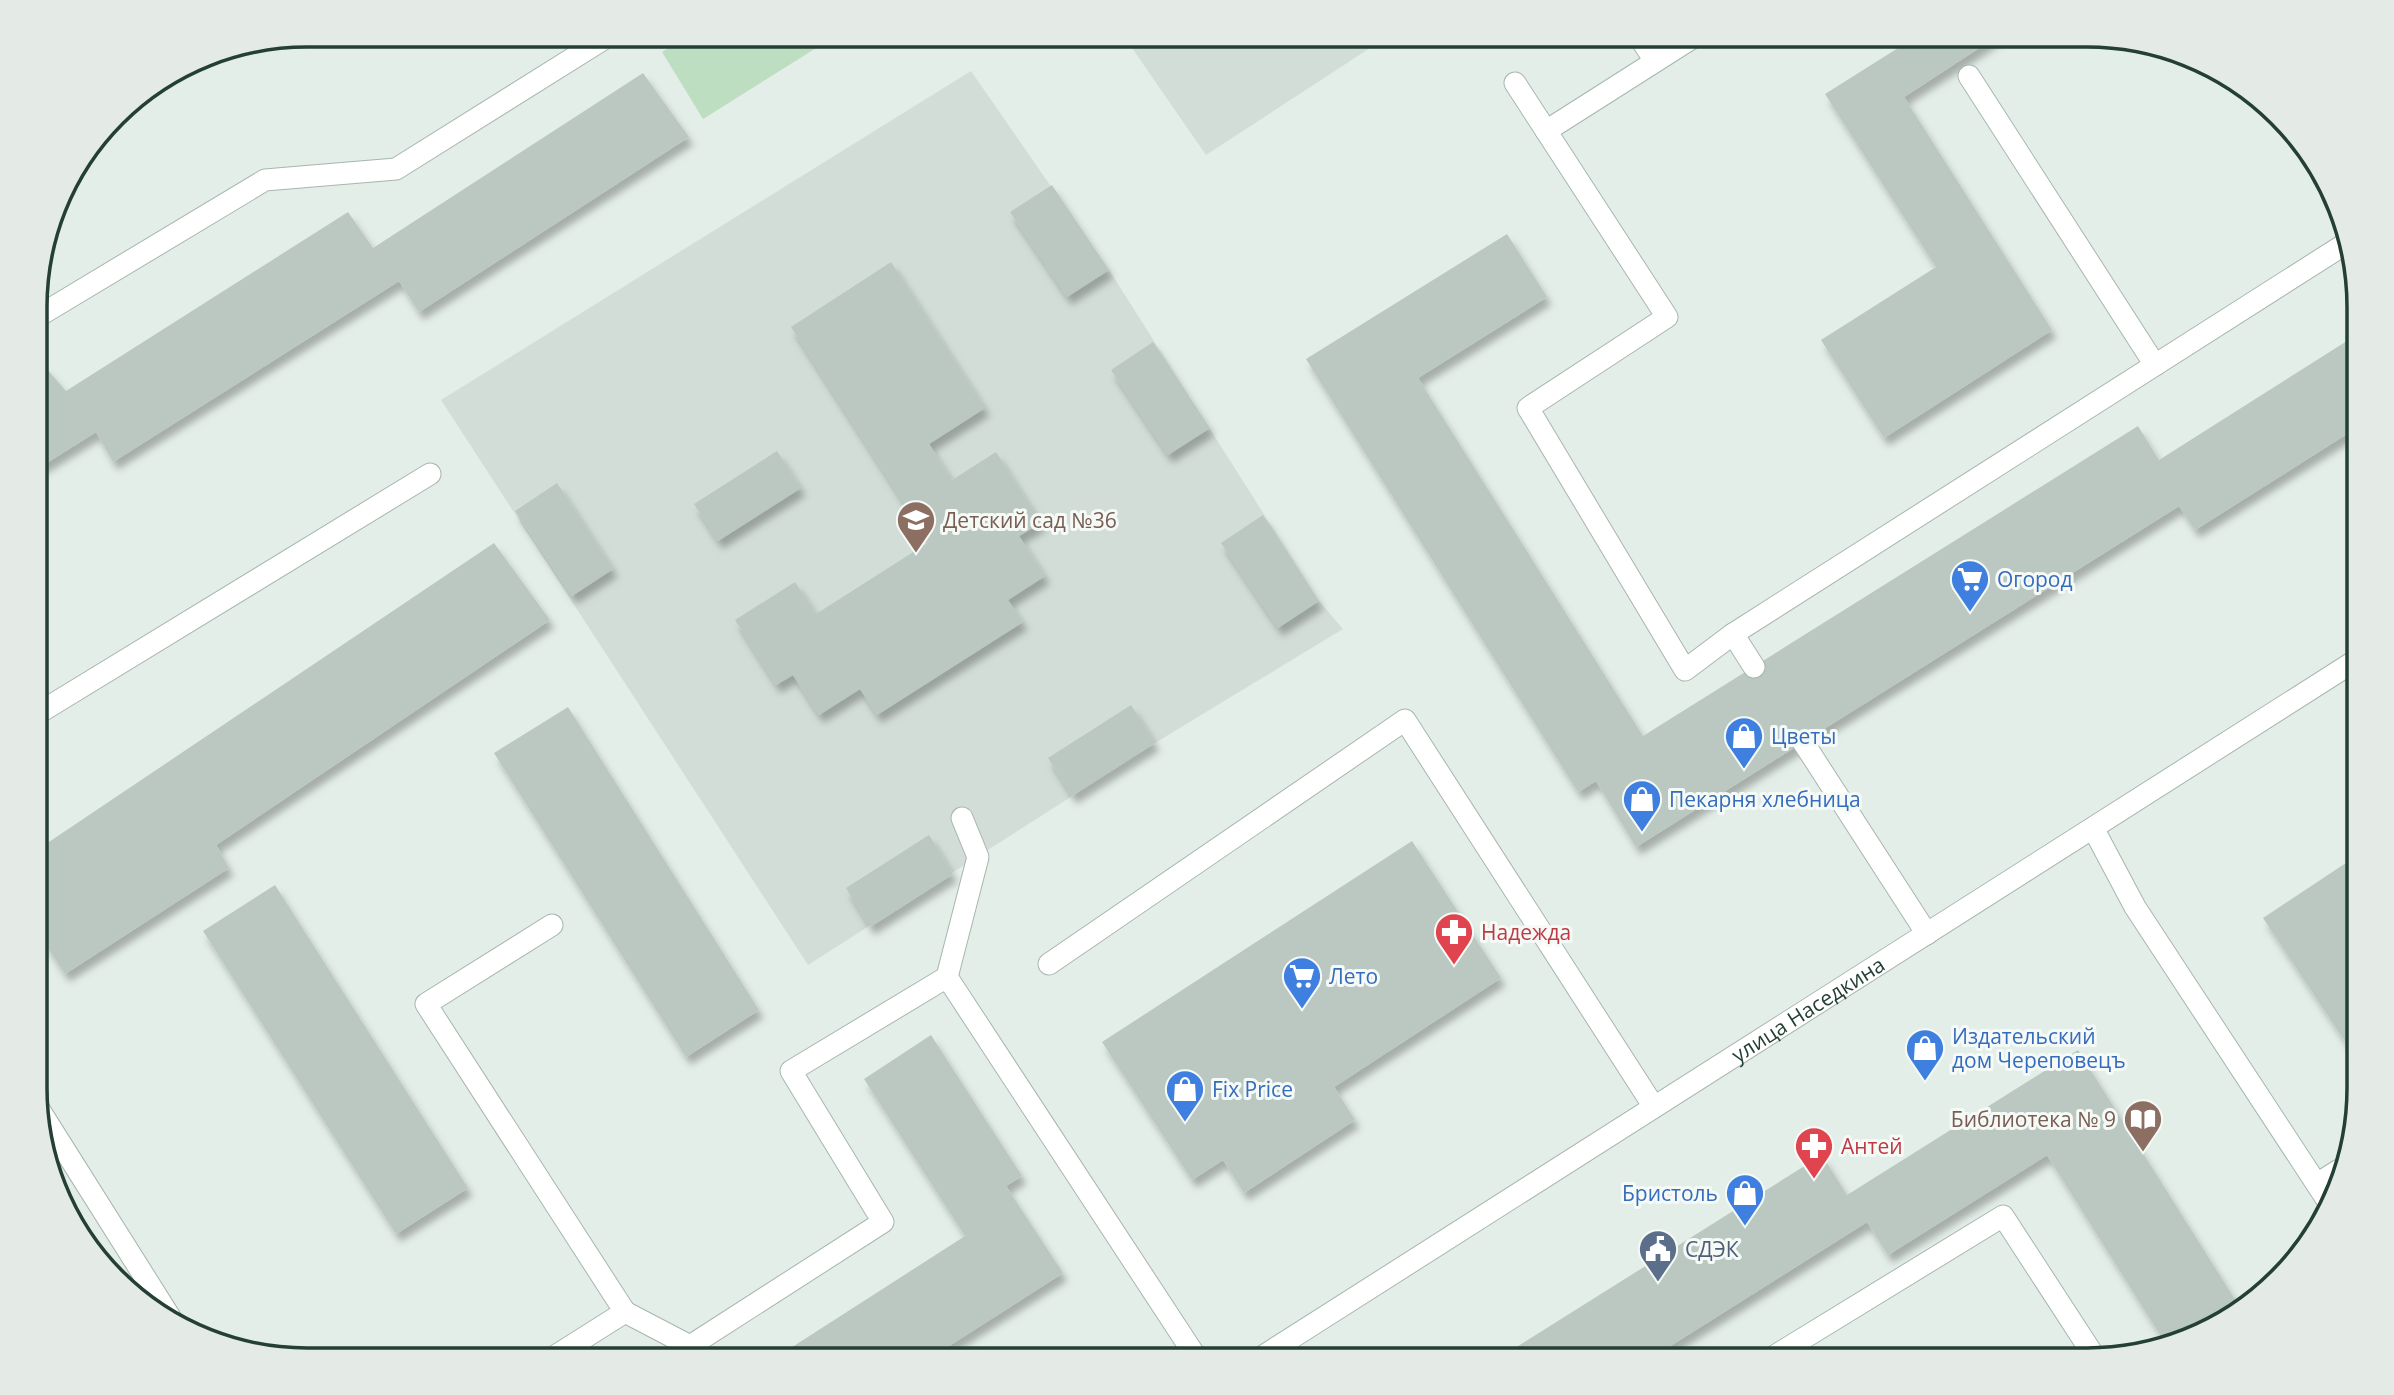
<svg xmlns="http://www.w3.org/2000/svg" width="2394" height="1395" viewBox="0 0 2394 1395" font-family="'Open Sans',sans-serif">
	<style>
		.built { fill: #d2ddd7 }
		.green { fill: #bedec2 }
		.building { fill: #bac8c1; filter: url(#shadow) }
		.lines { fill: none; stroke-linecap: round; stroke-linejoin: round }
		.lane-casing { stroke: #a7b6ae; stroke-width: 23 }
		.street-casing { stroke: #a7b6ae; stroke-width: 23 }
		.lane { stroke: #fff; stroke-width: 21 }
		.street { stroke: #fff; stroke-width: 21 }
		.labels { text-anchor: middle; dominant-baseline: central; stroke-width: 6; stroke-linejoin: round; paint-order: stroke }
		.education-label { font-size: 21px; fill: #785e54; stroke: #f5faf7; text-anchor: start }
		.shop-label { font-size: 21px; fill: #366cbe; stroke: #f5faf7; text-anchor: start }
		.health-label { font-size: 21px; fill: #be3a42; stroke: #f5faf7; text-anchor: start }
		.street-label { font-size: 21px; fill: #243f34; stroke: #f5faf7 }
		.service-label { font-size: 21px; fill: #4e5e75; stroke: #f5faf7; text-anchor: start }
		.rim { fill: none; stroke: #243f34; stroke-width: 3.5 }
	</style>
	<defs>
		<filter id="shadow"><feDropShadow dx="4.5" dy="8" stdDeviation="3.5" flood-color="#0004"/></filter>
	</defs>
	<rect width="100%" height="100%" fill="#e4eee8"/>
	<g class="built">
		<polygon points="1123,35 1390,35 1206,155"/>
		<polygon points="971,71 1109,270 1319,601 1343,629 1155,743 808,965 441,400"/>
	</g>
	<polygon class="green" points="689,35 815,35 821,45 703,119 662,52"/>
	<g class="building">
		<polygon points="1901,35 1999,35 1904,97 2052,330 1884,438 1821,340 1936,267 1825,94 1906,43"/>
		<polygon points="643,73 689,137 419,312 399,281 113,462 96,432 37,469 37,369 44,366 66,391 348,212 373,248"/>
		<polygon points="1052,185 1109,270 1067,297 1010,212"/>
		<polygon points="1507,234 1547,297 1418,378 1643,736 2138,426 2159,460 2358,334 2358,427 2195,530 2179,506 1636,847 1596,781 1578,792 1306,359"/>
		<polygon points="891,262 985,408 929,444 952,480 996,452 1041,523 1019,536 1045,576 1008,600 1023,622 877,715 860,689 819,715 793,675 776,685 735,620 795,582 816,614 929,542 791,327"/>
		<polygon points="1153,342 1210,428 1168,455 1111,370"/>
		<polygon points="777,451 801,488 718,541 694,504"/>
		<polygon points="557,483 613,569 572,596 515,511"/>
		<polygon points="1263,515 1319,601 1278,628 1221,543"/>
		<polygon points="494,543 550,620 216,845 229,868 65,974 37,931 37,850"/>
		<polygon points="1131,705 1155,743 1072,796 1048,758"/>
		<polygon points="568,707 759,1010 686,1057 494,753"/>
		<polygon points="929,835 953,874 870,927 846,888"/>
		<polygon points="1412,841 1501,978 1334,1087 1355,1120 1244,1193 1223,1160 1192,1180 1102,1042"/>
		<polygon points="2358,855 2358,1061 2263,918"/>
		<polygon points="275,885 468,1188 396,1234 203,931"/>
		<polygon points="931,1035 1022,1176 1006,1186 1063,1273 927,1360 772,1360 965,1236 864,1079"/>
		<polygon points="2078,1050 2241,1309 2223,1323 2164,1341 2047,1155 1888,1255 1867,1222 1648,1360 1496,1360 1822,1155 1847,1195"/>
	</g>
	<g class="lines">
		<g class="lane-casing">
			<g id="lane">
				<polyline points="1638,35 1655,61"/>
				<polyline points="1969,76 2155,365"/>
				<polyline points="1515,83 1667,317 1528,408 1685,670 1733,634"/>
				<polyline points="1546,131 1697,35"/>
				<polyline points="37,317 265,180 396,169 610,35"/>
				<polyline points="1754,667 1733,634 2345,244"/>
				<polyline points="37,714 430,474"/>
				<polyline points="1803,742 1927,934"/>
				<polyline points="2093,828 2135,907 2329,1203"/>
				<polyline points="1049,964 1405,720 1654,1107"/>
				<polyline points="947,977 978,857 962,818"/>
				<polyline points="37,1106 175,1325"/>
				<polyline points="2317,1184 2339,1170"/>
				<polyline points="625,1312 690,1346 883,1222 791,1071 947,977 1198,1360"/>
				<polyline points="549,1360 625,1312 426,1004 552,925"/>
				<polyline points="1768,1360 2003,1216 2096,1359"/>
			</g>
		</g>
		<g class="street-casing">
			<g id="street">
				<path id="s1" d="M1257,1360L2358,659"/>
			</g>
		</g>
		<use href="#lane" class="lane"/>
		<use href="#street" class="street"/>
	</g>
	<defs>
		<g id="school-pin" transform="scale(2.0125)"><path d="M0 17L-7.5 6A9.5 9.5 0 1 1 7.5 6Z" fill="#8d6e63" stroke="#f5faf7"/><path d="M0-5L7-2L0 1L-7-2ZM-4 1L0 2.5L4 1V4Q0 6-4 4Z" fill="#fff"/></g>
		<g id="supermarket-pin" transform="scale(2.0125)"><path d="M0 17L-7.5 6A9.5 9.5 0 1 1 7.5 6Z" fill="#3f7fe0" stroke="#f5faf7"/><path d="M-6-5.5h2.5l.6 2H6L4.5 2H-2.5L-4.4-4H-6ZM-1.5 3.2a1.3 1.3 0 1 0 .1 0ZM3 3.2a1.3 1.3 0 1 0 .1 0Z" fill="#fff"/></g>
		<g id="shop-pin" transform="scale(2.0125)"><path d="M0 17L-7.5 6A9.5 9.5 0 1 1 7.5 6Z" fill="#3f7fe0" stroke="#f5faf7"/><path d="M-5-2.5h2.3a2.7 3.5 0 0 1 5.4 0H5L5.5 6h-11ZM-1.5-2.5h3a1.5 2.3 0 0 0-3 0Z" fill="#fff"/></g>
		<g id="pharmacy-pin" transform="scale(2.0125)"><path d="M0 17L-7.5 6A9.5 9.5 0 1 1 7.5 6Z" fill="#e0444e" stroke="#f5faf7"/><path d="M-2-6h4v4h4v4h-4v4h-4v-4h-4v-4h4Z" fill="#fff"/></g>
		<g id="library-pin" transform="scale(2.0125)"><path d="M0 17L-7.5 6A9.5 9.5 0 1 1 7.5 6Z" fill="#8d6e63" stroke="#f5faf7"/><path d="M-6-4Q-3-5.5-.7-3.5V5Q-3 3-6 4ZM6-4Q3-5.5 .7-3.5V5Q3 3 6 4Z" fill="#fff"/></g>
		<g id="civic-pin" transform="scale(2.0125)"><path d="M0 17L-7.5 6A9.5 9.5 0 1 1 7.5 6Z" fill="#5c6f8a" stroke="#f5faf7"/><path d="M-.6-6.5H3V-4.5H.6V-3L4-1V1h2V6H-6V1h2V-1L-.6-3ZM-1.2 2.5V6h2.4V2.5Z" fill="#fff"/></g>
	</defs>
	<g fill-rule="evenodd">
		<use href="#school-pin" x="916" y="520"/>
		<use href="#supermarket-pin" x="1970" y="579"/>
		<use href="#shop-pin" x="1744" y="736"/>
		<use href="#shop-pin" x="1642" y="799"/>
		<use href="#pharmacy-pin" x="1454" y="932"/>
		<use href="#supermarket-pin" x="1302" y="976"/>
		<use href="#shop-pin" x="1925" y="1048"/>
		<use href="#shop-pin" x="1185" y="1089"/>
		<use href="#library-pin" x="2143" y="1119"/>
		<use href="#pharmacy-pin" x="1814" y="1146"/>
		<use href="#shop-pin" x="1745" y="1193"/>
		<use href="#civic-pin" x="1658" y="1249"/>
	</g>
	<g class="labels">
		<g class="education-label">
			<text x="943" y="520">Детский сад №36</text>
			<text x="2116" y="1119" text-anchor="end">Библиотека № 9</text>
		</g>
		<g class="shop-label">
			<text x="1997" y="579">Огород</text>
			<text x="1771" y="736">Цветы</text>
			<text x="1669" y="799">Пекарня хлебница</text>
			<text x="1329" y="976">Лето</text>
			<text x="1952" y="1036">Издательский<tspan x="1952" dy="24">дом Череповецъ</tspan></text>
			<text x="1212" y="1089">Fix Price</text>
			<text x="1718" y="1193" text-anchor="end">Бристоль</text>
		</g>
		<g class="health-label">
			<text x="1481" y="932">Надежда</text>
			<text x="1841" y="1146">Антей</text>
		</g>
		<g class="street-label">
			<text stroke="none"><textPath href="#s1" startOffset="653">улица Наседкина</textPath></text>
		</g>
		<g class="service-label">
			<text x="1685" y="1249">СДЭК</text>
		</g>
	</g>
	<path d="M0 0H2394V1395H0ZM307 47H2087A260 260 0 0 1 2347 307V1088A260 260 0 0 1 2087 1348H307A260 260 0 0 1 47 1088V307A260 260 0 0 1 307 47Z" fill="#e4ebe7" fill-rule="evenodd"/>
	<path class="rim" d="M307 47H2087A260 260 0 0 1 2347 307V1088A260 260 0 0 1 2087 1348H307A260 260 0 0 1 47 1088V307A260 260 0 0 1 307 47Z"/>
</svg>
